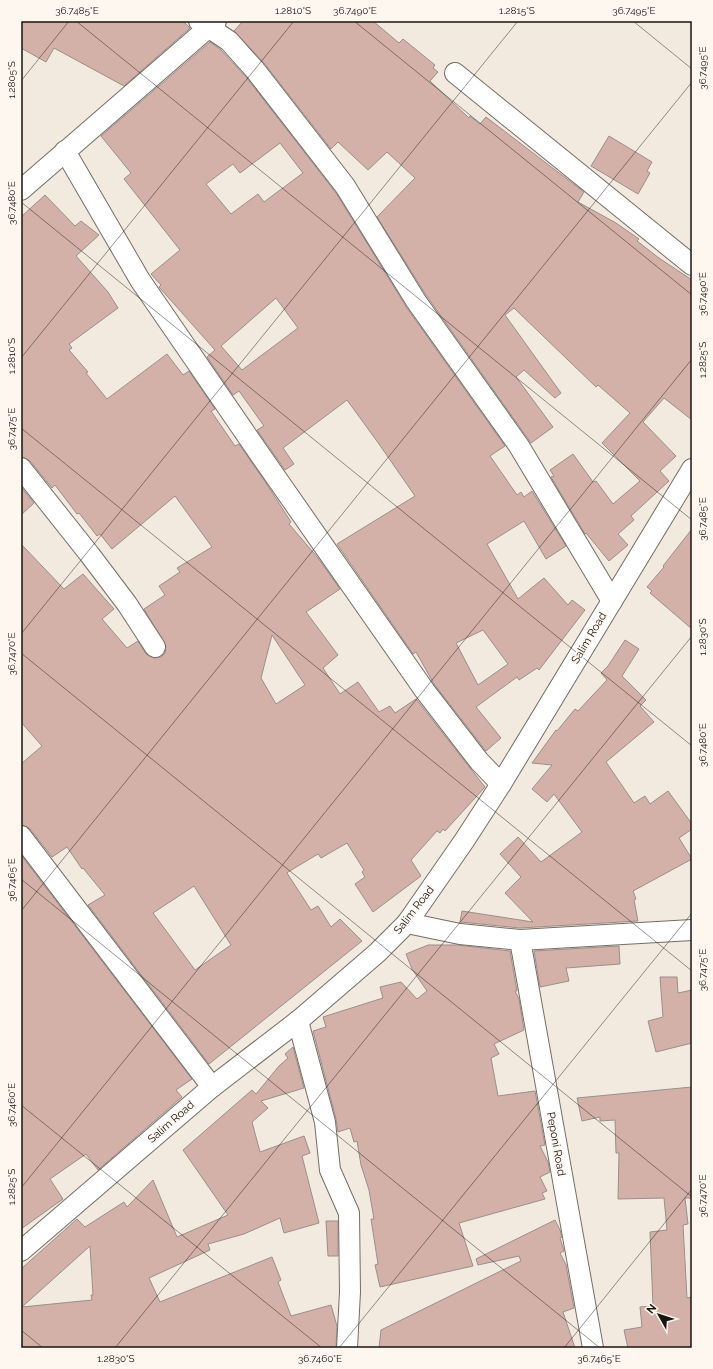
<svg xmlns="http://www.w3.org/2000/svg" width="713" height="1369" viewBox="0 0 713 1369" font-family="Raleway,sans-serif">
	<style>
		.building { fill: #d4b1a8; stroke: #9b8e8a; fill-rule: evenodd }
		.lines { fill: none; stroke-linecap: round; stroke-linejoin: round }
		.minor-casing { stroke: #756e64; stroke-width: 22 }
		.minor { stroke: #fff; stroke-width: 20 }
		.ticks { fill: none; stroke: #181511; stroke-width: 1; stroke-opacity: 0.45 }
		.labels { text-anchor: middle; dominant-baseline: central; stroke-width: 3.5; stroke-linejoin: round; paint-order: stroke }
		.street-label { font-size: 11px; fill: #181511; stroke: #fef7ef }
		.neatline { fill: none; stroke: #181511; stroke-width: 1.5 }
		.ticks-label { font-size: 10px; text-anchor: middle; fill: #181511 }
	</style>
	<rect width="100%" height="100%" fill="#f2eadf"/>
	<g class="building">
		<polygon points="21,21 183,21 190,28 124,86 54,48 46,62 21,48"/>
		<polygon points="243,21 373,21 399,43 403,39 435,65 433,68 438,72 430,81 469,118 470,116 480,124 486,117 584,192 578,202 616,223 639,239 637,241 659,258 692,280 692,420 664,398 643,422 676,456 660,471 669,481 631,516 634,520 618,534 628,545 609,561 586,533 585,534 551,477 554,476 550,470 573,454 593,482 596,481 613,504 640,481 602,443 630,413 598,385 596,387 514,308 505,315 561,393 555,398 524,370 516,377 553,427 531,443 426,295 377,217 415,178 387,152 368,170 338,142 331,149 264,63 234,31"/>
		<path d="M210,42L221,50L246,77L336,193L407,308L505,446L490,456L517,495L521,492L524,497L532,491L566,546L546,559L524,521L487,544L518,599L544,578L568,605L572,600L585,610L539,670L537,668L519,680L517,677L476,707L501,738L486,751L434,684L416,652L413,654L337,544L415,496L379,444L347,400L283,448L294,464L285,470L257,430L264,426L239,391L233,395L207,357L215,350L159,287L161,285L151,274L180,250L124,179L131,173L101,136ZM280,143L303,173L264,202L258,194L231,214L206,184L233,164L240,173ZM276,298L298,328L242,370L221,346ZM483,630L508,664L478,685L456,643Z"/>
		<polygon points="609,136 652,162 647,171 650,173 638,194 591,166"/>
		<path d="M45,195L75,226L81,221L99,235L76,256L108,292L118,308L69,344L72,348L69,350L88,372L86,373L107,399L167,354L183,375L189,371L215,409L211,411L235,446L239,444L266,483L291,522L289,524L318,558L340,589L306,612L338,655L323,668L340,694L358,682L379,712L390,706L395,713L416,699L485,787L445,831L443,829L440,833L437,831L411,860L421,876L373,912L355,884L365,877L362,872L364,870L347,843L321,858L318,854L288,872L287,873L311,910L318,906L331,927L340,919L362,941L209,1064L88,905L105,895L83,868L82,869L67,847L52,857L30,829L21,825V764L42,746L21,722V544L64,589L83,574L114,609L102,619L127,648L138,641L146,654L155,658L161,657L165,653L166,646L144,609L165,595L159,586L180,572L177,568L212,547L175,496L112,549L100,534L97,536L79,513L77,514L55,485L52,488L30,461L21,457V217ZM272,635L305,685L276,704L261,678ZM194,886L231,945L195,970L153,913Z"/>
		<polygon points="21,487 34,503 21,515"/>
		<polygon points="692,529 692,629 650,593 652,591 647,587 664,567 663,566"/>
		<polygon points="625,640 639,649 622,676 646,700 640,706 654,722 606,762 634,803 645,796 650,804 668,791 692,824 692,829 679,838 692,859 633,891 636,899 634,900 638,921 520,928 460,922 462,911 533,922 505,893 521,877 500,854 518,837 541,862 582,832 554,794 547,802 532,789 552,765 532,763 556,730 557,731 575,709 578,711 607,680 601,673 608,666"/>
		<polygon points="21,855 192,1079 176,1090 182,1097 98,1170 86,1154 50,1179 63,1199 21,1229"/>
		<polygon points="428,945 457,945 510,951 517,991 515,991 519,999 524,1030 494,1044 499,1054 491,1058 498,1096 535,1091 545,1145 540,1146 548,1162 550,1172 540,1177 547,1191 542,1193 545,1199 459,1223 473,1266 380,1287 375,1265 378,1264 371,1219 374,1219 369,1190 361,1165 357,1141 354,1142 350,1128 338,1132 336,1119 313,1031 326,1027 323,1017 383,998 380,987 401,982 417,999 427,991 412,969 406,954"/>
		<polygon points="619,946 620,964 566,968 569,981 540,987 534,951"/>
		<polygon points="660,977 677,977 678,993 692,990 692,1043 656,1052 648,1021 663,1017"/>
		<path d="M293,1047L304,1088L261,1101L268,1108L252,1122L260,1152L304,1136L310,1153L302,1156L319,1223L284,1233L280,1218L244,1234L208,1244L210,1250L149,1278L160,1302L272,1257L281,1280L278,1282L291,1316L331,1305L337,1326L336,1348H21V1269L77,1219L85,1227L124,1202L127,1207L153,1180L177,1237L228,1215L183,1150L252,1090L256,1094L279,1066L288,1058L285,1054ZM90,1246L93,1295H91L92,1300L22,1307Z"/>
		<polygon points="692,1087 692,1198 685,1198 688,1224 683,1225 687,1298 692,1297 692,1348 628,1348 624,1330 642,1327 640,1307 653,1306 650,1232 667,1230 664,1198 618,1199 619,1153 616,1153 615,1120 600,1121 600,1117 582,1121 577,1098"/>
		<polygon points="555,1220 560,1230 562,1237 560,1238 564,1251 560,1253 566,1265 574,1308 563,1312 575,1348 379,1348 381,1330 521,1261 519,1256 478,1265 476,1259"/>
		<polygon points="326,1221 338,1221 338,1256 328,1256"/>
	</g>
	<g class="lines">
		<g class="minor-casing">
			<g id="minor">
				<polyline points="199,21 229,41 255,70 345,186 416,301 519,446 612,601"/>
				<polyline points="455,73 692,265"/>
				<polyline points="65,151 140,280 261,456 425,691 479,761 501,784"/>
				<polyline points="21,190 216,21"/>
				<polyline points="21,468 90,555 127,604 155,647"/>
				<polyline points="21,836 212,1087"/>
				<polyline points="407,923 460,934 520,940 692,930"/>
				<polyline points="520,940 593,1348"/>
				<polyline points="298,1021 325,1122 330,1170 349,1213 350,1292 347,1348"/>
				<polyline points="21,1251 212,1087 298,1021 377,953 407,923 464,841 501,784 692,469"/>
			</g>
		</g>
		<use href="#minor" class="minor"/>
	</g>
	<path class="ticks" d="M76,21L692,520M354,21L692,295M633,21L692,69M21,81L69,21M21,202L692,746M21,358L294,21M21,428L692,971M21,634L518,21M21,653L692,1197M21,879L600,1348M21,911L692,82M21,1105L322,1348M21,1188L692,359M21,1330L43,1348M115,1348L692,636M339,1348L692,913M564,1348L692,1189"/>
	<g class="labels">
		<g class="street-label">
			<text transform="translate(589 638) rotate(-59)">Salim Road</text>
			<text transform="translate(414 910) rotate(-52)">Salim Road</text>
			<text transform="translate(171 1122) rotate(-41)">Salim Road</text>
			<text transform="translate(556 1144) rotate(80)">Peponi Road</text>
		</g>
	</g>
	<rect width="713" height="1369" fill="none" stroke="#fef7ef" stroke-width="44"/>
	<g transform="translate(659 1315) rotate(309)" stroke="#fef7ef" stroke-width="3" paint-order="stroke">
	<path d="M0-3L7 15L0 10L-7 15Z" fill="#181511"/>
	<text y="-6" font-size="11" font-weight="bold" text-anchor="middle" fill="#181511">N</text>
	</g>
	<rect x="22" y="22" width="669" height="1325" class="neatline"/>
	<g class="ticks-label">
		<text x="77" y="14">36.7485°E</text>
		<text x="293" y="14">1.2810°S</text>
		<text x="355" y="14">36.7490°E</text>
		<text x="517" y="14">1.2815°S</text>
		<text x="634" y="14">36.7495°E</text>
		<text transform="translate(702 68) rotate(-90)" y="4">36.7495°E</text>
		<text transform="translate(11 80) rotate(-90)" y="4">1.2805°S</text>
		<text transform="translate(11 203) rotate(-90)" y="4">36.7480°E</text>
		<text transform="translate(702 294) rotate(-90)" y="4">36.7490°E</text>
		<text transform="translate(11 356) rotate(-90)" y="4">1.2810°S</text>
		<text transform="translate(702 360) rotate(-90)" y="4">1.2825°S</text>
		<text transform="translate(11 429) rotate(-90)" y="4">36.7475°E</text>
		<text transform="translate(702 519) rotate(-90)" y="4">36.7485°E</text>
		<text transform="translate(702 637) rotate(-90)" y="4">1.2830°S</text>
		<text transform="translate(11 654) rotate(-90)" y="4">36.7470°E</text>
		<text transform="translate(702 745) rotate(-90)" y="4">36.7480°E</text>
		<text transform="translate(11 880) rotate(-90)" y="4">36.7465°E</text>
		<text transform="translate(702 970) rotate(-90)" y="4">36.7475°E</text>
		<text transform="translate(11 1105) rotate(-90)" y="4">36.7460°E</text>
		<text transform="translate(11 1187) rotate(-90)" y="4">1.2825°S</text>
		<text transform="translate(702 1196) rotate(-90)" y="4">36.7470°E</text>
		<text x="116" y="1362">1.2830°S</text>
		<text x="320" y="1362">36.7460°E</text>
		<text x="599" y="1362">36.7465°E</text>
	</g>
</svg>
